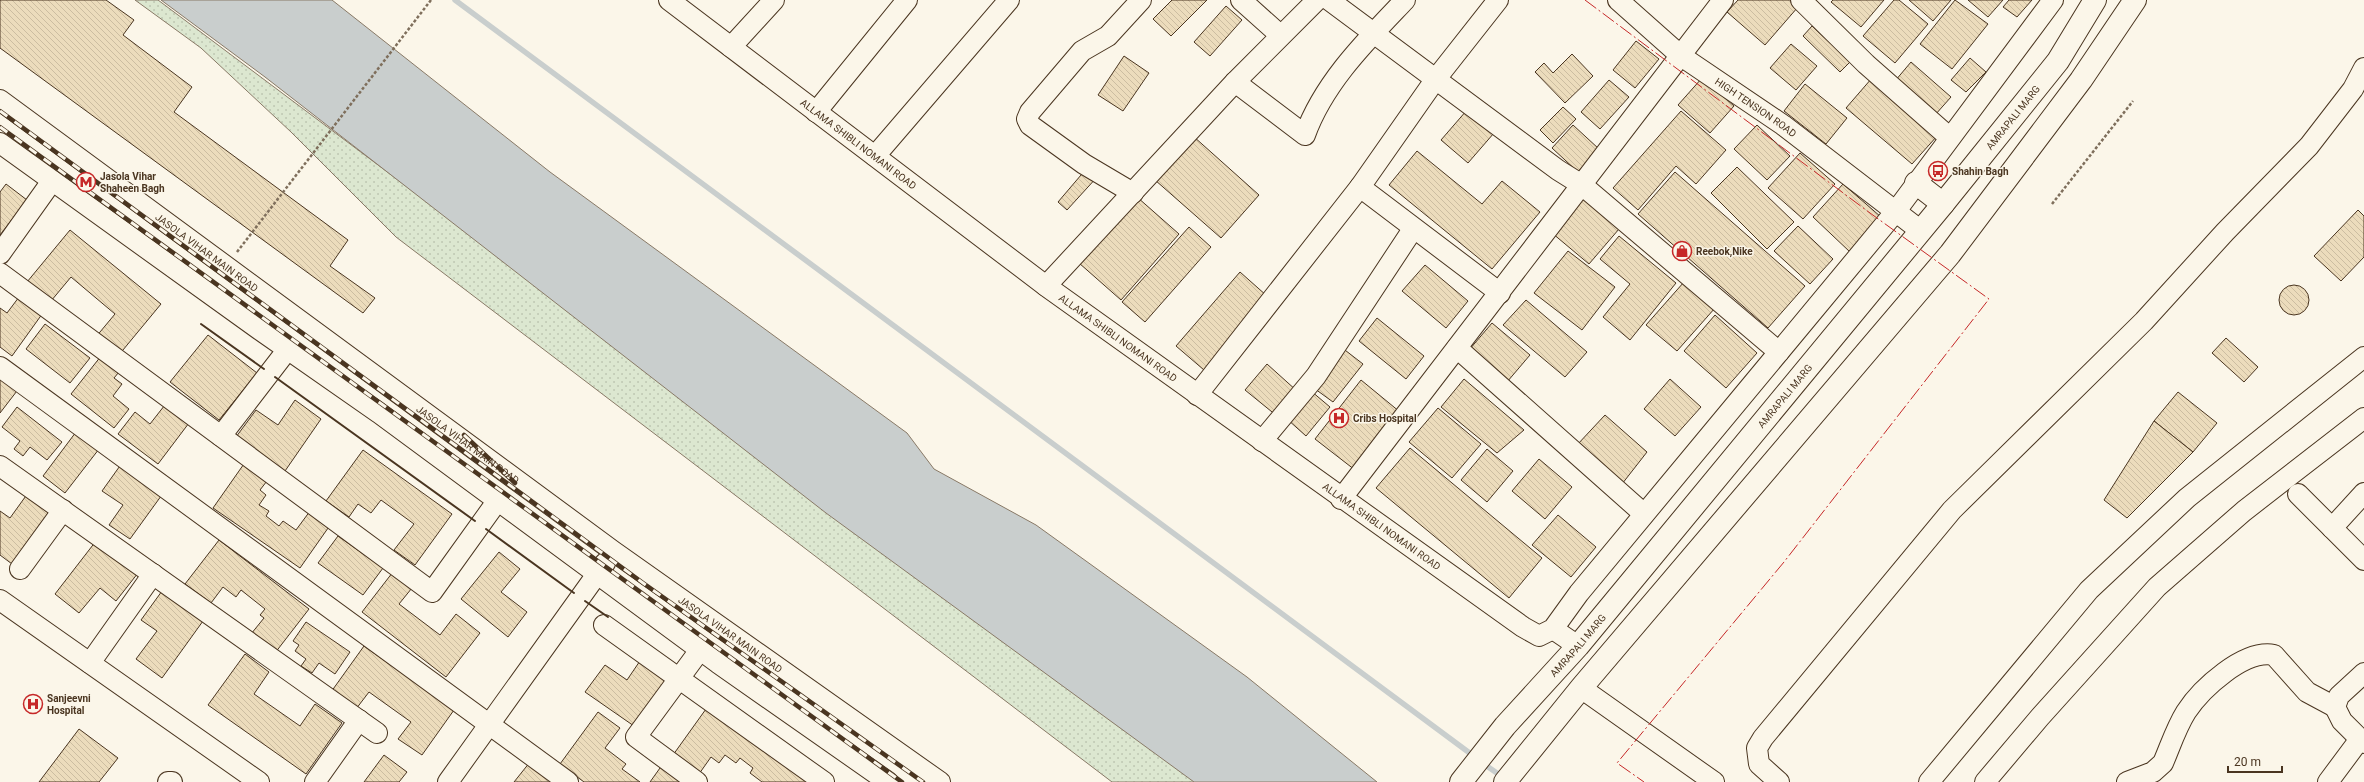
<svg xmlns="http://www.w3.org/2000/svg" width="2364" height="782" viewBox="0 0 2364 782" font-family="Roboto,sans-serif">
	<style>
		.grass { fill: url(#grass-dots); stroke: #887966 }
		.water { fill: #c9cecd; stroke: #887966 }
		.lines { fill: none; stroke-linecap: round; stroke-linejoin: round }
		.stream { stroke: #c9cecd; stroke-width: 5.5 }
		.building { fill: url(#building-back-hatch); stroke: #4a3520 }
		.minor-casing { stroke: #4a3520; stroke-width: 22 }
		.major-casing { stroke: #4a3520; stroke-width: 24 }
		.path { stroke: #7f6f5c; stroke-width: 2.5; stroke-dasharray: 3 2; stroke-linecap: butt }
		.minor { stroke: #fbf6e9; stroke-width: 20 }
		.major { stroke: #fbf6e9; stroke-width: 22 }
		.rail-casing { stroke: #4a3520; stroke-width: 4.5 }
		.rail { stroke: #fbf6e9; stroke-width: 3; stroke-dasharray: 9; stroke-linecap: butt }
		.wall { stroke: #4a3520; stroke-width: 2 }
		.power { stroke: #c62828; stroke-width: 1; stroke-dasharray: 14 3 2 3; stroke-linecap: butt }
		.labels { text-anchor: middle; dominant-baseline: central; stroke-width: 3; stroke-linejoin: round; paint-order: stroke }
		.street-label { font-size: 10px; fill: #4a3520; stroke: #fbf6e9 }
		.poi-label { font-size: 10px; font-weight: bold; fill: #4a3520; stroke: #fbf6e9; text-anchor: start }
	</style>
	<defs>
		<pattern id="grass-dots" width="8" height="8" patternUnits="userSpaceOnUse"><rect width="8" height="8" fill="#dce7d0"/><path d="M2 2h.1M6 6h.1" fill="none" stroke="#bec7b2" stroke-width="1.8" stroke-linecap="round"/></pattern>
		<pattern id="building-back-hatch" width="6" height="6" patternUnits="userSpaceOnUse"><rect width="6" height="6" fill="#ecdcbc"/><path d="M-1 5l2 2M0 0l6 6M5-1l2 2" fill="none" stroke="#ccbda1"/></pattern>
	</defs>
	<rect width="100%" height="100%" fill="#fbf6e9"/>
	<polygon class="grass" points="135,0 158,0 1201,782 1112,782 396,237 291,132 201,48"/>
	<polygon class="water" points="161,0 332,0 550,172 907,433 934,469 1036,525 1247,677 1377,782 1194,782 826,513 265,77"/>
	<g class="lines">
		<g class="stream">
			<polyline points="455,0 1475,757"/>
			<polyline points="1481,762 1504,778"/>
		</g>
	</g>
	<g class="building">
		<polygon points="0,0 106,0 134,20 123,35 192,87 174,112 348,240 330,266 375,298 363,313 0,48"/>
		<polygon points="1172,0 1207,0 1171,36 1153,19"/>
		<polygon points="1738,0 1790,0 1798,7 1765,45 1727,12"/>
		<polygon points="1833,0 1884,0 1861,27 1831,2"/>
		<polygon points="1894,0 1899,0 1928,24 1895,63 1863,36"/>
		<polygon points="1909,0 1951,0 1933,21"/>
		<polygon points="1955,0 1988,24 1952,69 1920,44"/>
		<polygon points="1968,0 2003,0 1988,17"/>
		<polygon points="2009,0 2032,0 2017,17 2003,7"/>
		<polygon points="1226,6 1242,20 1210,56 1194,42"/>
		<polygon points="1812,26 1850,62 1840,72 1803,36"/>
		<polygon points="1636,41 1659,59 1635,88 1613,70"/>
		<polygon points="1791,44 1817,66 1796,90 1770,68"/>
		<polygon points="1572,54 1593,76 1565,103 1535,72 1544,63 1553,73"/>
		<polygon points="1124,56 1149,73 1123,111 1098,95"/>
		<polygon points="1970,58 1986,72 1966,92 1951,80"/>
		<polygon points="1911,62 1951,97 1935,115 1895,81"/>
		<polygon points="1702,78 1734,106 1710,133 1678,105"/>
		<polygon points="1872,78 1938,135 1912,164 1846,108"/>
		<polygon points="1609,80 1629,97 1600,129 1581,112"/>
		<polygon points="1805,84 1847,118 1826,144 1784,111"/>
		<polygon points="1563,107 1576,119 1553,143 1540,130"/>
		<polygon points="1467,110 1494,133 1468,163 1441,140"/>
		<polygon points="1681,111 1726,150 1696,184 1676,166 1638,210 1613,188"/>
		<polygon points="1573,125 1599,149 1578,172 1552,148"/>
		<polygon points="1757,125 1790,156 1767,180 1734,149"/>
		<polygon points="1193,136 1259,195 1221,238 1155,180"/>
		<polygon points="1417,151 1482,204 1502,181 1540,212 1492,269 1389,185"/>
		<polygon points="1800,153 1835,184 1803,219 1768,188"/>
		<polygon points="1737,167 1794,222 1767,249 1711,193"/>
		<polygon points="1087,168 1098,176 1067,210 1058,202"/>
		<polygon points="1675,172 1805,286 1768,328 1638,214"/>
		<polygon points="6,184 27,200 0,235 0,192"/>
		<polygon points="1843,184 1881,217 1850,252 1813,217"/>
		<polygon points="1137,197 1179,234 1121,300 1079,263"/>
		<polygon points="1582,197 1619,229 1589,264 1552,233"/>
		<polygon points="2358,210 2364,216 2364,257 2341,281 2314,256"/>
		<polygon points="1798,226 1833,259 1810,284 1774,251"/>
		<polygon points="1189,227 1211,247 1145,322 1122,302"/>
		<polygon points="70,230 161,304 118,356 95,338 115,314 71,277 51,301 27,282"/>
		<polygon points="1619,236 1676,283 1630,340 1603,317 1630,284 1600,259"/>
		<polygon points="1568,251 1615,287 1582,330 1534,293"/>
		<polygon points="1425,265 1468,301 1446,328 1402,291"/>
		<polygon points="1240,272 1267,296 1204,370 1176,346"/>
		<polygon points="1684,282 1715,308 1677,351 1646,325"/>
		<circle cx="2294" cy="300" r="15"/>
		<polygon points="22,293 45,310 12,356 0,347 0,308 7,313"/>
		<polygon points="1526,300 1587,352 1565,377 1503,325"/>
		<polygon points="1715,315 1757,353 1726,388 1684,351"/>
		<polygon points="1377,318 1424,356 1406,379 1359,341"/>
		<polygon points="1492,323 1530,355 1507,382 1469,350"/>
		<polygon points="45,324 90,358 70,383 26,349"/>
		<polygon points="208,335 257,373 219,420 170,382"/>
		<polygon points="2226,338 2258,367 2244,382 2212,353"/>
		<polygon points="1341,347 1363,364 1333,402 1311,386"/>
		<polygon points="105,351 124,366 114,378 122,384 113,396 129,409 114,428 71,394"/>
		<polygon points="1267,364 1297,391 1277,416 1245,390"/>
		<polygon points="0,372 20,387 0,413"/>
		<polygon points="1464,379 1524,430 1497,453 1441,407"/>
		<polygon points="1670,379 1701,407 1675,436 1644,409"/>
		<polygon points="1361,380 1400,412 1355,470 1315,439"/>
		<polygon points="1311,391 1330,407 1306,436 1287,419"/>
		<polygon points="2178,392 2217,423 2193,452 2154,421"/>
		<polygon points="295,400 321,419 285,471 236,437 256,410 278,425"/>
		<polygon points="168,401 192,419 158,464 118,434 135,412 150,424"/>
		<polygon points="17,407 62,442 47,460 30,447 23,456 14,449 20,441 2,427"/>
		<polygon points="1438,408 1481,444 1452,478 1409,442"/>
		<polygon points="1605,415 1647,452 1622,484 1577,445"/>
		<polygon points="2154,421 2193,452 2127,518 2104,500"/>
		<polygon points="76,432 99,449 65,493 43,476"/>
		<polygon points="1410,448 1542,558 1509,598 1376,488"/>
		<polygon points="1487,449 1513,471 1487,502 1461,480"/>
		<polygon points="363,450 452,514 415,565 394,550 414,524 381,500 371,513 358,504 349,517 326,501"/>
		<polygon points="1539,459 1572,487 1545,519 1512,491"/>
		<polygon points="246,461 270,477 260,490 266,495 259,505 269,511 266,516 279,526 283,521 296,530 313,507 333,521 300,568 213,508"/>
		<polygon points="122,463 164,492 130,539 109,525 123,505 102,491"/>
		<polygon points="28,493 52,510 12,564 0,555 0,511 10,518"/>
		<polygon points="1558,515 1596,547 1571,577 1532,545"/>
		<polygon points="338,536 383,568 363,595 318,563"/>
		<polygon points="219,540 309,609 275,653 251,634 264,618 260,615 265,609 241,590 236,597 223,587 211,603 185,584"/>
		<polygon points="96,541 138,573 116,601 100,588 79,613 55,594"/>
		<polygon points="499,552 520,569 501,592 527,612 508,637 461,599"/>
		<polygon points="396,568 416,583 399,604 440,635 456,614 480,633 446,677 362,612"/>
		<polygon points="162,591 203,621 162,678 136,659 157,631 141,620"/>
		<polygon points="306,622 350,652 335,674 319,663 312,673 301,666 306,659 295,651 299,645 293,641"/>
		<polygon points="364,646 454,710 422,755 398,739 411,722 369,692 356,709 331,692"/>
		<polygon points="245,654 269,672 254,694 300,726 315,704 342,723 306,774 208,705"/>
		<polygon points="644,655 670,674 634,726 585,692 605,665 627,680"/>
		<polygon points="711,702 808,782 762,782 750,773 753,768 740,758 736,763 725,755 719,763 711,757 699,774 673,755"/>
		<polygon points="598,712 620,728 605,748 626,764 622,769 640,782 584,782 560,764"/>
		<polygon points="79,729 118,758 99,782 39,782"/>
		<polygon points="384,755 407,772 399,782 364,782"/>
		<polygon points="665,761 686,782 650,782"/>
		<polygon points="530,762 556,782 514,782"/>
	</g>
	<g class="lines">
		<g class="minor-casing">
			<g id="minor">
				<path id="s1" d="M669,0L1046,286L1523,627L1539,636L1553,629L1579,593L1896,211L2053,0"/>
				<polyline points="1241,0 1280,35"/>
				<polyline points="1329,0 1558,170 1582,185 1779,352"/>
				<path id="s2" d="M1618,0L1681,56L1783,125L1921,231"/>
				<polyline points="1801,0 1866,64 1949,137"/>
				<polyline points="731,47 774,0"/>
				<path d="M1235,82L1305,135C1324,82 1367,40 1405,0"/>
				<path id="s3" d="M0,100L613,551L940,782"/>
				<polyline points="816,112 907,0"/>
				<polyline points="0,143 260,330 379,413 718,663 888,782"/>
				<polyline points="875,156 1009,0"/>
				<polyline points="1360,187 1500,293"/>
				<polyline points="1133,193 1084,164 1030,125 1027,119 1030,112 1082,51 1108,36 1141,0"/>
				<polyline points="0,254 52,181"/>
				<polyline points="0,273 432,592 498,500"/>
				<polyline points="1046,286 1235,82 1317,0"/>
				<polyline points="1457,348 1644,514"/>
				<polyline points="0,367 568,782"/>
				<polyline points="1197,395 1360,187 1435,80 1498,0"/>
				<polyline points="221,436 288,349"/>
				<polyline points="1262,441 1316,376 1413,229"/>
				<polyline points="0,466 377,733"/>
				<polyline points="2298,494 2364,560"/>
				<polyline points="1341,499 1723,0"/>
				<polyline points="2332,528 2364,493"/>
				<polyline points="20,569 63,510"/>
				<polyline points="0,600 259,782"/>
				<polyline points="604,625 824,782"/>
				<polyline points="1553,629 1578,646"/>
				<polyline points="90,663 153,574"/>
				<polyline points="2364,673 2339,696 2335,707 2342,721 2364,743"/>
				<polyline points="1581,688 1714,782"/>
				<polyline points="168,782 172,782"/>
				<polyline points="315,782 359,720"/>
				<polyline points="448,782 605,563"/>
				<polyline points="697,782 636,737 700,650"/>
				<polyline points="1779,782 1759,764 1757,748 1763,738 1952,510 2144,321 2225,232 2309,146 2353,89 2364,68"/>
				<polyline points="1929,782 2089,590 2187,498 2364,357"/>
				<polyline points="1985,782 2040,717 2157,587 2244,511 2364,418"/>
				<path d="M2127,782L2153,772L2163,763C2170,747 2176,728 2186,712C2201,689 2244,649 2274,655L2307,692L2335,707"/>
				<polyline points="2328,782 2360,739"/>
			</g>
		</g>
		<g class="major-casing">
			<g id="major">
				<polyline points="1916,183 1943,204"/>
				<path id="s4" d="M1461,782L1505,726L1578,646L1943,204L2058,61L2095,0"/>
				<polyline points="1505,782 1581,688 1950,254 2081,80 2135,0"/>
			</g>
		</g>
		<g class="path">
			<polyline points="2052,204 2133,101"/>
			<polyline points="237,252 431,0"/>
		</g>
		<use href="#minor" class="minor"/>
		<use href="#major" class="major"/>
		<g class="rail-casing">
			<g id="rail">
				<polyline points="0,111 643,583 923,782"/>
				<polyline points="0,127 902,782"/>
				<polyline points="464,435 515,483"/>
			</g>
		</g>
		<use href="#rail" class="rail"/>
		<g class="wall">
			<polyline points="201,324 264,369"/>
			<polyline points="275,377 475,521"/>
			<polyline points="486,529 574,593"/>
			<polyline points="585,601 608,617"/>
		</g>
		<polyline class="power" points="1585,0 1870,213 1989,299 1784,562 1617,763 1644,782"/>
	</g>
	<defs>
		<g id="bus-ring" transform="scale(1)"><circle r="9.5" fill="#fbf6e9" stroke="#c62828" stroke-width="1.5"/><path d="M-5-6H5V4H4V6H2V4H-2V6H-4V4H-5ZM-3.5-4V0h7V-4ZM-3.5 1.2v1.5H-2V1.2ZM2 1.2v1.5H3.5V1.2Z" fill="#c62828"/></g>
		<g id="metro-ring" transform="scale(1)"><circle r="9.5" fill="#fbf6e9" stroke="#c62828" stroke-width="1.5"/><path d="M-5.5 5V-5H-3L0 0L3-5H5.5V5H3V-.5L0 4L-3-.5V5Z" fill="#c62828"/></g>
		<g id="shop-ring" transform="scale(1)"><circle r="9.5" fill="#fbf6e9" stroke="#c62828" stroke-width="1.5"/><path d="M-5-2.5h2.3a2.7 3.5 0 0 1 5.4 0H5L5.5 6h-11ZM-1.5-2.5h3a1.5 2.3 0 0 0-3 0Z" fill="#c62828"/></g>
		<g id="hospital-ring" transform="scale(1)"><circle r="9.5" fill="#fbf6e9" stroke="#c62828" stroke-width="1.5"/><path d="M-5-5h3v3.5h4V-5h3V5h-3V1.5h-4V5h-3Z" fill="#c62828"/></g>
	</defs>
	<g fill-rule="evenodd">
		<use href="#bus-ring" x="1938" y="171"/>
		<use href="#metro-ring" x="86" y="182"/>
		<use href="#shop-ring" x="1682" y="251"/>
		<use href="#hospital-ring" x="1339" y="418"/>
		<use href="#hospital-ring" x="33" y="704"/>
	</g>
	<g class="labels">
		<g class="street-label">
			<text stroke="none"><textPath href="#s2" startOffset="175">HIGH TENSION ROAD</textPath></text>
			<text stroke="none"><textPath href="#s4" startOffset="864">AMRAPALI MARG</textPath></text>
			<text stroke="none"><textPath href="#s1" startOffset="238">ALLAMA SHIBLI NOMANI ROAD</textPath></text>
			<text stroke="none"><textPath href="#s3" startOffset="257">JASOLA VIHAR MAIN ROAD</textPath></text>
			<text stroke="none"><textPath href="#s1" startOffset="562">ALLAMA SHIBLI NOMANI ROAD</textPath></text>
			<text stroke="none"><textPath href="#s4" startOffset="504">AMRAPALI MARG</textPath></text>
			<text stroke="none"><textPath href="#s3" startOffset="581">JASOLA VIHAR MAIN ROAD</textPath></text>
			<text stroke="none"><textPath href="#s1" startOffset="886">ALLAMA SHIBLI NOMANI ROAD</textPath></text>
			<text stroke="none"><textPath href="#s3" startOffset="905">JASOLA VIHAR MAIN ROAD</textPath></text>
			<text stroke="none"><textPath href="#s4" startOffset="180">AMRAPALI MARG</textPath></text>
		</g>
		<g class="poi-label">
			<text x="1952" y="171">Shahin Bagh</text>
			<text x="100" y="176">Jasola Vihar<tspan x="100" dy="12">Shaheen Bagh</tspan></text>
			<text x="1696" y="251">Reebok,Nike</text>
			<text x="1353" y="418">Cribs Hospital</text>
			<text x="47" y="698">Sanjeevni<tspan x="47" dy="12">Hospital</tspan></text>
		</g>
	</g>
	<path d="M2228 766v6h54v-6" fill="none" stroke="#4a3520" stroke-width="2"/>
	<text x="2234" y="766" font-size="12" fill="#4a3520" stroke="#fbf6e9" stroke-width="3" paint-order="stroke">20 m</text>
</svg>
